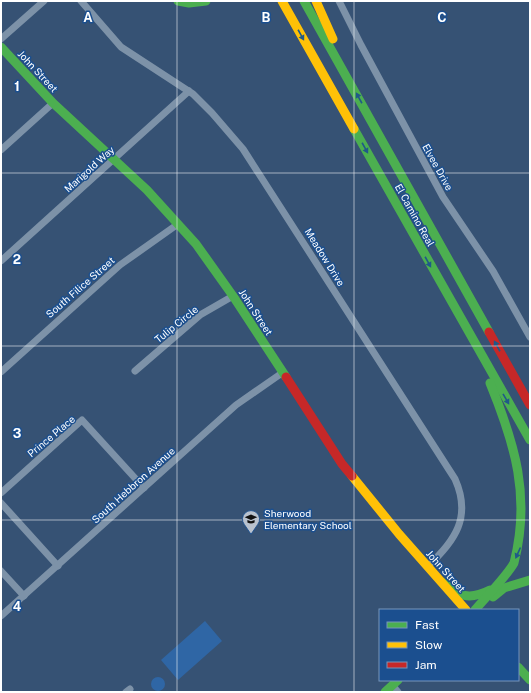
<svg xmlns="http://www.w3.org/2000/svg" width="531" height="693" viewBox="0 0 531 693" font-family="'Public Sans',sans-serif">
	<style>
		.green { fill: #2f66a5 }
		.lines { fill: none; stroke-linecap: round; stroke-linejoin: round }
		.street { stroke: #7d92a8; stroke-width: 7 }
		.fast { stroke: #4caf50; stroke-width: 9 }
		.slow { stroke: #ffc107; stroke-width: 9 }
		.jam { stroke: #c62828; stroke-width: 9 }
		.oneway { fill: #205989 }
		.grid { fill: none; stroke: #fff; stroke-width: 1; stroke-opacity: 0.55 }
		.labels { text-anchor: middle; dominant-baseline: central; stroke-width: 3; stroke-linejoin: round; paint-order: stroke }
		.street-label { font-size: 10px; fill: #fff; stroke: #1b4f8f }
		.poi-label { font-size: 10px; fill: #fff; stroke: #1b4f8f; text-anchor: start }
		.grid-label { font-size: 13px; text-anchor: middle; font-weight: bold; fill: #fff; stroke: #1b4f8f; stroke-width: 3; stroke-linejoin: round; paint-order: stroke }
	</style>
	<rect width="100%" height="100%" fill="#365274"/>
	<g class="green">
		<polygon points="205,621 222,641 178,680 161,660"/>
		<circle cx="158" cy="684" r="7"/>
	</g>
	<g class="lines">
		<g class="street">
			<path d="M81,1L121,47L193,94L212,113L243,149L455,479C472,517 455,541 428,566"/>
			<polyline points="339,1 361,45 443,197 493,271 530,337"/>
			<polyline points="1,39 44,1"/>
			<polyline points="1,150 53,103"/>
			<polyline points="1,261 189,91"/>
			<polyline points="135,371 200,315 233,296"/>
			<polyline points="1,372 120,265 178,224"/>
			<polyline points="1,493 82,420 144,488"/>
			<polyline points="1,503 58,566"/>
			<polyline points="1,571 24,596"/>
			<polyline points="1,616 236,405 282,373"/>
			<polyline points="392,685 398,692"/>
			<polyline points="126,692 130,689"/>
		</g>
		<g class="fast">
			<polyline points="178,1 189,3 206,1"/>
			<polyline points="304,1 489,332"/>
			<polyline points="1,47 53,103 147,190 196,244 233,296 286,377"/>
			<polyline points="354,129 530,440"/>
			<path d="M442,582C460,596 468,601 490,590"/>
			<polyline points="493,597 504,588 530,580"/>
			<path d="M475,610C486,597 506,577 514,563C531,497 515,444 490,383"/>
			<polyline points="518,667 530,680"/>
			<polyline points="385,692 398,680"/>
		</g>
		<g class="slow">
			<polyline points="282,1 354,129"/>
			<polyline points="316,1 333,39"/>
			<polyline points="352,476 399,534 466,610"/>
		</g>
		<g class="jam">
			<polyline points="489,332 530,405"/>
			<polyline points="286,377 342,464 352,476"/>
		</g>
	</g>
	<defs><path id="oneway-solid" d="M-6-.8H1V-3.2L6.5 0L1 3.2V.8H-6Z"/></defs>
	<g class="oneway">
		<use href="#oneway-solid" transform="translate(301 35) rotate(61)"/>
		<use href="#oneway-solid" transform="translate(359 98) rotate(-119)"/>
		<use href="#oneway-solid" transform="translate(365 148) rotate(61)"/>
		<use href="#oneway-solid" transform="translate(428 262) rotate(61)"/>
		<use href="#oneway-solid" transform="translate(497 346) rotate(-119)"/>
		<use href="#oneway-solid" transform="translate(506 399) rotate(60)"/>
		<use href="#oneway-solid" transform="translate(518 553) rotate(114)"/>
	</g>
	<path class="grid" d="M177,1V692M354,1V692M1,173H530M1,346H530M1,520H530"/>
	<defs>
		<g id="school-pin" transform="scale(0.9)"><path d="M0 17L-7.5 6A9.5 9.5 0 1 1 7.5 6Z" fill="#b9c2ce" stroke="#1b4f8f"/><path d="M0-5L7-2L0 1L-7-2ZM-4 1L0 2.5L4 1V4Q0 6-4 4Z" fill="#111"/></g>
	</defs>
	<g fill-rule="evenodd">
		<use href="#school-pin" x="251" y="519"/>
	</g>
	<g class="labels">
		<g class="street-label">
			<text transform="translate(38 71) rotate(47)">John Street</text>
			<text transform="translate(438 167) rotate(61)">Elvee Drive</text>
			<text transform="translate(89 169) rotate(-42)">Marigold Way</text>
			<text transform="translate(415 215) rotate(61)">El Camino Real</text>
			<text transform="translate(325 257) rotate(58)">Meadow Drive</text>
			<text transform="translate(80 287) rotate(-41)">South Filice Street</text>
			<text transform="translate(256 312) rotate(57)">John Street</text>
			<text transform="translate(176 324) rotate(-39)">Tulip Circle</text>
			<text transform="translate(51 436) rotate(-40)">Prince Place</text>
			<text transform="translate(133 485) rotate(-42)">South Hebbron Avenue</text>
			<text transform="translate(446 571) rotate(48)">John Street</text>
		</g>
		<g class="poi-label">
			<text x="264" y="513">Sherwood<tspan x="264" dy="12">Elementary School</tspan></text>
		</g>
	</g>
	<g class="grid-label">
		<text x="88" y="22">A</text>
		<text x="266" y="22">B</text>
		<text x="442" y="22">C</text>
		<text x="17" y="91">1</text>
		<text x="17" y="264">2</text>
		<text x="17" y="438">3</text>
		<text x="17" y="611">4</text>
	</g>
	<rect width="531" height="693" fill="none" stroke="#ffffff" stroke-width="4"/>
	<rect x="379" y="609" width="140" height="72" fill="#1b4f8f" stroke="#7695bc"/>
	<rect x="387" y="622" width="20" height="6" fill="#4caf50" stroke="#7695bc"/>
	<text x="415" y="629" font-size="12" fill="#ffffff">Fast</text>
	<rect x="387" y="642" width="20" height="6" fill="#ffc107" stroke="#7695bc"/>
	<text x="415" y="649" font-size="12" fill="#ffffff">Slow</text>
	<rect x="387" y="662" width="20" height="6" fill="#c62828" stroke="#7695bc"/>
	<text x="415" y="669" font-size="12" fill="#ffffff">Jam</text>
</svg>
